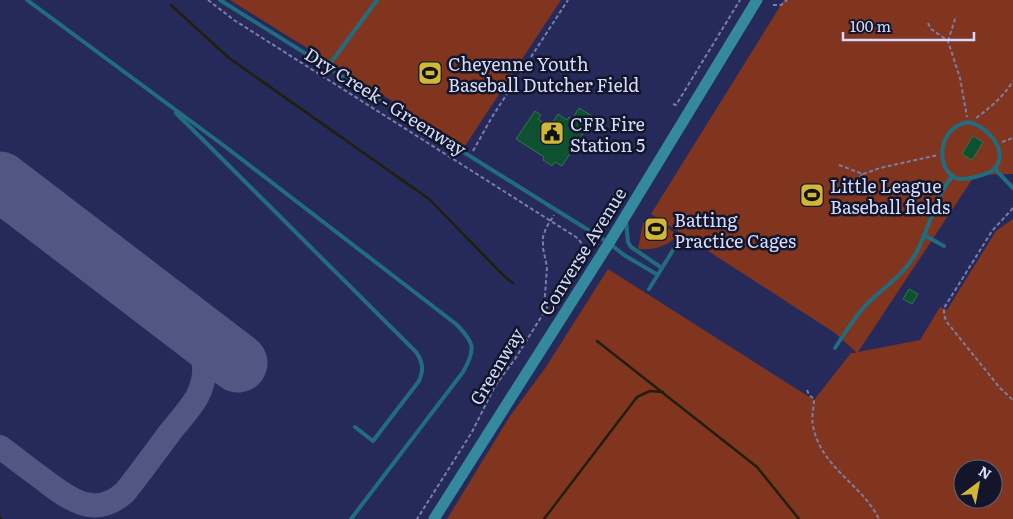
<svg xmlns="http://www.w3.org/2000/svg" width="1013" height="519" viewBox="0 0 1013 519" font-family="Literata,serif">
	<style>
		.green { fill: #81351f; fill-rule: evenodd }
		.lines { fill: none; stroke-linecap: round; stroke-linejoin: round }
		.stream { stroke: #221e0d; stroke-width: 2.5 }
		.taxiway { stroke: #525682; stroke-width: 24 }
		.runway { stroke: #525682; stroke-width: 59 }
		.building { fill: #0e5130; stroke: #35724f }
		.path { stroke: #797ea6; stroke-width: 2; stroke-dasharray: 4 2.5; stroke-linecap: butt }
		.lane { stroke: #216c7e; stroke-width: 4 }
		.secondary { stroke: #34899e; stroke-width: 11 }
		.labels { text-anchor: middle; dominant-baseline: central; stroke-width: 5; stroke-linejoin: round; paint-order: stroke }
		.poi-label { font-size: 18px; fill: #d5dbfa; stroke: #13162b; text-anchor: start }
		.street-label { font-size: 18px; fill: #d5dbfa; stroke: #13162b }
	</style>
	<rect width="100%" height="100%" fill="#262a5a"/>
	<g class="green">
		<polygon points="230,0 561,0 465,146"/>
		<path d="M784,0H1013V174L975,175L858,352L920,340L940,307L947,310L996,231L1013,219V519H447L510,416L546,367L608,269L814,400L851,353H857L835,333L651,214ZM963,469H993V499H963Z"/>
		<path d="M656,220L678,235C666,247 655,250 638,249L643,223Z"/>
	</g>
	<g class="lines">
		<g class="stream">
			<polyline points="171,5 229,58 429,199 505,277 513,283"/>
			<polyline points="597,341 757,467 799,519"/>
			<polyline points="0,518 1,519"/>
			<polyline points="544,519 637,397 650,391 663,392"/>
		</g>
		<path class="taxiway" d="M0,447C15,458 29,469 44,480C70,500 96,519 125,492C141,472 156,451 171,431C180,420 190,409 197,397C215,362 197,336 172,312"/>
		<polyline class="runway" points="0,181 238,363"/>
	</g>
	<g class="building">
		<polygon points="579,108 594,117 562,166 555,162 552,166 543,160 544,157 516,139 535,111 541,115 538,119 550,127 558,114 567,120 569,117 572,119"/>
		<polygon points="973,136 983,142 972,160 962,154"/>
		<polygon points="909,289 918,294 912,304 903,299"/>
	</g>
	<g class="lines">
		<g class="path">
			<path d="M208,0L234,20L576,237C590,249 580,259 571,269L515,359L495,386L472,432L417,519"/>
			<polyline points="773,5 781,5 787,0"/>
			<polyline points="928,23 931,29 948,41 960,78 967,117"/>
			<polyline points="948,41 956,16"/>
			<polyline points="673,104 676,105 740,0"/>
			<path d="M976,118C991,107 1003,97 1013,81"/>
			<polyline points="1002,142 1013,138"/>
			<polyline points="473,151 492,117 568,0"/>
			<polyline points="839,165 863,174 844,192"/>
			<polyline points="863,174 880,168 938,155"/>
			<polyline points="1013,208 992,231 944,308 944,314 946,321 1000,388 1013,400"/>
			<polyline points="544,310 547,267 543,248 543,237 546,228 554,215"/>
			<path d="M807,390L809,395L814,399C814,408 811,417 813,426C821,468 862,484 879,519"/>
		</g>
		<g class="lane">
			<path d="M27,0L223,145L456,324C475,343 476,349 463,372L351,519"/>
			<polyline points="220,0 609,243 624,255 658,275"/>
			<polyline points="327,68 377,0"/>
			<path d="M176,113L416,352C423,362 424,370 419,381L373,441L355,427"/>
			<path d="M968,122C988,126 1013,154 991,172C983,175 970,180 960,179C937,176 933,129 968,122Z"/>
			<polyline points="995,169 1013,188"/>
			<polyline points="626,221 628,242 631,247 662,268"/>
			<polyline points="924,235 944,246"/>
			<polyline points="649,289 675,247"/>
			<path d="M835,348C844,334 853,320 864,307C881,289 902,277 915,255C928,233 936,193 953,176"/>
		</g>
		<polyline class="secondary" points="434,519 609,243 757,0"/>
	</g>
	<defs>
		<g id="stadium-square" transform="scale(1.25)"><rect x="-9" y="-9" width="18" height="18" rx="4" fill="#d2b736" stroke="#13162b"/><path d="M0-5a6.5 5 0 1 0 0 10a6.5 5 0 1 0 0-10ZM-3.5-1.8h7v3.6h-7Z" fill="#111"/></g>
		<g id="civic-square" transform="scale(1.25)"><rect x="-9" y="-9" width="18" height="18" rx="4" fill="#d2b736" stroke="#13162b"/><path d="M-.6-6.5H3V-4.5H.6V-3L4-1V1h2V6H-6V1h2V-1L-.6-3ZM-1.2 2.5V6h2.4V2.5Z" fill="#111"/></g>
	</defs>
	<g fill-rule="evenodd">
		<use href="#stadium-square" x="430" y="73"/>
		<use href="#civic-square" x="552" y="133"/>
		<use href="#stadium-square" x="812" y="195"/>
		<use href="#stadium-square" x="656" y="229"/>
	</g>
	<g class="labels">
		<g class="poi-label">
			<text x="448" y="63">Cheyenne Youth<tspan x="448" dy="21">Baseball Dutcher Field</tspan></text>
			<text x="570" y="123">CFR Fire<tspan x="570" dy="21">Station 5</tspan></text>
			<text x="830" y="185">Little League<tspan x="830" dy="21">Baseball fields</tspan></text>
			<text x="674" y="219">Batting<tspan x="674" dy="21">Practice Cages</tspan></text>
		</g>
		<g class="street-label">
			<text transform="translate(386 101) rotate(32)">Dry Creek - Greenway</text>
			<text transform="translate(582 251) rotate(-58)">Converse Avenue</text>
			<text transform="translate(496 366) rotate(-59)">Greenway</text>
		</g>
	</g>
	<g transform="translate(978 484) rotate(32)"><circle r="24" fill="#13162b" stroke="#61657e"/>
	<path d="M0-4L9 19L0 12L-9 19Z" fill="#d2b736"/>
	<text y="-8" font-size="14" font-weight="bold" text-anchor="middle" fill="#d5dbfa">N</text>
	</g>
	<path d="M843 32v8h131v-8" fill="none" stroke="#d5dbfa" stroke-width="2.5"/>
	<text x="850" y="32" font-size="15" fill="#d5dbfa" stroke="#13162b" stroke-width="4" paint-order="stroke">100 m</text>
</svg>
